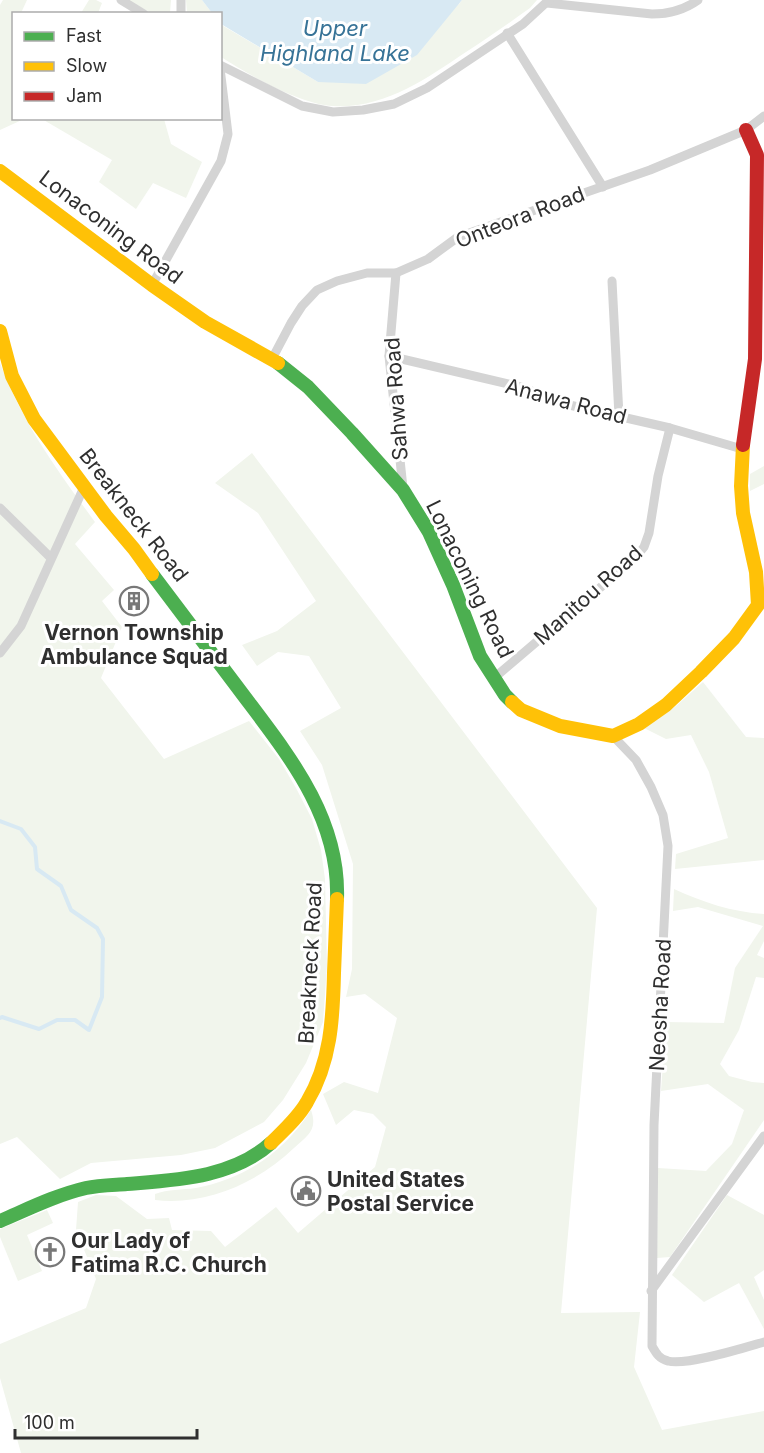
<svg xmlns="http://www.w3.org/2000/svg" width="764" height="1453" viewBox="0 0 764 1453" font-family="Inter,sans-serif">
	<style>
		.green { fill: #f1f5ec }
		.water { fill: #d8e9f3 }
		.lines { fill: none; stroke-linecap: round; stroke-linejoin: round }
		.stream { stroke: #d8e9f3; stroke-width: 4 }
		.street { stroke: #d4d4d4; stroke-width: 9 }
		.fast { stroke: #4caf50; stroke-width: 14 }
		.slow { stroke: #ffc107; stroke-width: 14 }
		.jam { stroke: #c62828; stroke-width: 14 }
		.labels { text-anchor: middle; dominant-baseline: central; stroke-width: 6; stroke-linejoin: round; paint-order: stroke }
		.street-label { font-size: 21px; fill: #2f2f2f; stroke: #fff }
		.poi-label { font-size: 21px; font-weight: bold; fill: #2f2f2f; stroke: #fff; text-anchor: start }
		.water-label { font-size: 22px; font-style: italic; fill: #377397; stroke: #fff }
	</style>
	<rect width="100%" height="100%" fill="#fff"/>
	<g class="green">
		<polygon points="3,0 27,0 21,13 14,14 14,118 24,119 0,130 0,5"/>
		<polygon points="89,0 96,0 102,3 98,13 81,13"/>
		<polygon points="128,0 171,0 170,13 151,13"/>
		<polygon points="186,0 202,0 212,13 187,13"/>
		<path d="M462,0H537L530,8C509,23 488,38 466,52C426,79 384,109 333,106C300,104 249,75 221,57L220,24L318,82L459,4Z"/>
		<polygon points="42,119 164,119 171,144 202,162 186,198 153,183 136,209 99,182 112,160"/>
		<path d="M0,363C23,424 57,470 95,522L75,544L114,590L102,601L122,627L101,678L164,759L249,721L279,759L296,788L312,819L321,850L325,879L327,966L323,1022L306,1063L283,1100L264,1122L215,1148L181,1155L91,1163L60,1179L17,1137L0,1144Z"/>
		<polygon points="252,453 597,908 561,1313 640,1312 634,1367 662,1430 764,1411 764,1453 21,1453 0,1378 0,1344 86,1308 96,1279 76,1230 78,1202 96,1195 116,1196 147,1219 169,1218 172,1230 211,1231 225,1247 276,1207 298,1233 375,1167 386,1127 373,1114 354,1110 336,1125 323,1094 344,1082 378,1093 397,1018 365,994 346,997 352,969 353,864 322,765 300,731 341,708 309,656 278,652 257,666 242,645 277,631 316,601 258,513 215,483"/>
		<polygon points="764,466 764,484 750,491 750,474"/>
		<polygon points="703,682 746,737 764,738 764,860 675,869 676,854 728,838 709,772 691,735 666,739 644,728 676,706"/>
		<path d="M674,889C702,902 732,912 764,914V941L757,955L764,958V978L756,977L739,1030L720,1064L729,1076L752,1082L764,1083V1120L670,1257L657,1258L658,1168L706,1171L732,1144L744,1110L708,1084L661,1091L666,1022L724,1023L735,968L763,926L698,907L673,911Z"/>
		<path d="M311,1110C318,1130 308,1135 294,1148C258,1183 205,1206 155,1200V1194C168,1189 182,1190 196,1188C245,1179 284,1152 311,1110Z"/>
		<polygon points="727,1195 764,1215 764,1270 754,1277 764,1300 764,1329 739,1283 704,1302 672,1275"/>
		<polygon points="47,1210 53,1223 27,1235 42,1271 18,1281 0,1237 0,1229"/>
	</g>
	<polygon class="water" points="202,0 462,0 417,55 366,84 318,82 221,24 220,14 212,13"/>
	<g class="lines">
		<polyline class="stream" points="0,821 21,829 35,847 37,869 61,886 71,910 97,928 103,939 102,997 89,1030 75,1020 57,1020 39,1029 2,1017 0,1018"/>
		<g class="street">
			<polyline points="121,0 144,14"/>
			<path d="M547,3L652,14C669,14 684,10 698,0"/>
			<polyline points="181,14 181,0"/>
			<polyline points="507,33 603,187"/>
			<polyline points="220,65 302,106 333,112 363,110 394,104 427,88 523,24 549,0"/>
			<polyline points="396,273 389,356 403,488"/>
			<polyline points="612,281 619,416"/>
			<polyline points="152,285 221,161 228,134 220,68"/>
			<polyline points="389,356 521,387 565,404 670,428 742,449"/>
			<polyline points="272,359 291,323 302,306 317,290 337,281 367,273 396,273 428,259 458,237 650,170 746,130 764,116"/>
			<polyline points="0,508 51,558"/>
			<polyline points="0,653 21,626 84,487"/>
			<polyline points="494,678 635,558 644,547 649,533 658,476 670,428"/>
			<path d="M613,736L636,760L651,787L663,815L668,846L654,1125L652,1346C656,1353 659,1359 668,1361C686,1366 743,1348 764,1342"/>
			<polyline points="651,1291 764,1136"/>
		</g>
		<g class="fast">
			<polyline points="278,363 308,387 352,433 403,490 429,532 453,585 480,656 505,695 512,702"/>
			<path d="M152,574C181,612 209,650 238,688C285,751 340,815 337,899"/>
			<path d="M0,1221C28,1209 56,1195 86,1188C99,1185 114,1185 127,1184C176,1180 232,1178 271,1143"/>
		</g>
		<g class="slow">
			<polyline points="0,171 152,285 205,322 278,363"/>
			<polyline points="0,331 12,376 34,419 106,516 134,549 152,574"/>
			<polyline points="512,702 521,710 560,726 613,736 639,724 666,705 701,672 734,638 758,605 756,572 743,513 741,486 743,445"/>
			<path d="M271,1143C283,1131 298,1118 307,1102C331,1062 333,1018 334,973C335,948 336,923 337,899"/>
		</g>
		<polyline class="jam" points="743,445 755,359 757,155 746,130"/>
	</g>
	<defs>
		<g id="building-ring" transform="scale(1.5)"><circle r="9.5" fill="#fff" stroke="#787878" stroke-width="1.5"/><path d="M-4-6H4V6H1V3H-1V6H-4ZM-2.5-4.3h1.7v1.8h-1.7ZM.8-4.3h1.7v1.8H.8ZM-2.5-1h1.7V.8h-1.7ZM.8-1h1.7V.8H.8Z" fill="#787878"/></g>
		<g id="civic-ring" transform="scale(1.5)"><circle r="9.5" fill="#fff" stroke="#787878" stroke-width="1.5"/><path d="M-.6-6.5H3V-4.5H.6V-3L4-1V1h2V6H-6V1h2V-1L-.6-3ZM-1.2 2.5V6h2.4V2.5Z" fill="#787878"/></g>
		<g id="church-ring" transform="scale(1.5)"><circle r="9.5" fill="#fff" stroke="#787878" stroke-width="1.5"/><path d="M-1.2-6h2.4v3.5h3.3v2.4h-3.3V6h-2.4V-.1h-3.3v-2.4h3.3Z" fill="#787878"/></g>
	</defs>
	<g fill-rule="evenodd">
		<use href="#building-ring" x="134" y="601"/>
		<use href="#civic-ring" x="306" y="1191"/>
		<use href="#church-ring" x="50" y="1252"/>
	</g>
	<g class="labels">
		<g class="street-label">
			<text transform="translate(520 217) rotate(-21)">Onteora Road</text>
			<text transform="translate(111 227) rotate(37)">Lonaconing Road</text>
			<text transform="translate(396 399) rotate(-94)">Sahwa Road</text>
			<text transform="translate(566 401) rotate(15)">Anawa Road</text>
			<text transform="translate(134 515) rotate(52)">Breakneck Road</text>
			<text transform="translate(470 579) rotate(64)">Lonaconing Road</text>
			<text transform="translate(588 595) rotate(-42)">Manitou Road</text>
			<text transform="translate(310 963) rotate(-87)">Breakneck Road</text>
			<text transform="translate(660 1005) rotate(-87)">Neosha Road</text>
		</g>
		<g class="poi-label">
			<text x="134" y="632" text-anchor="middle">Vernon Township<tspan x="134" dy="24">Ambulance Squad</tspan></text>
			<text x="327" y="1179">United States<tspan x="327" dy="24">Postal Service</tspan></text>
			<text x="71" y="1240">Our Lady of<tspan x="71" dy="24">Fatima R.C. Church</tspan></text>
		</g>
		<g class="water-label">
			<text x="335" y="28">Upper<tspan x="335" dy="25">Highland Lake</tspan></text>
		</g>
	</g>
	<rect x="12" y="12" width="210" height="108" fill="#ffffff" stroke="#acacac" stroke-width="1.5"/>
	<rect x="24" y="32" width="30" height="9" fill="#4caf50" stroke="#acacac" stroke-width="1.5"/>
	<text x="66" y="42" font-size="18" fill="#2f2f2f">Fast</text>
	<rect x="24" y="62" width="30" height="9" fill="#ffc107" stroke="#acacac" stroke-width="1.5"/>
	<text x="66" y="72" font-size="18" fill="#2f2f2f">Slow</text>
	<rect x="24" y="92" width="30" height="9" fill="#c62828" stroke="#acacac" stroke-width="1.5"/>
	<text x="66" y="102" font-size="18" fill="#2f2f2f">Jam</text>
	<path d="M15 1429v9h182v-9" fill="none" stroke="#2f2f2f" stroke-width="3"/>
	<text x="24" y="1429" font-size="18" fill="#2f2f2f" stroke="#ffffff" stroke-width="4.5" paint-order="stroke">100 m</text>
</svg>
